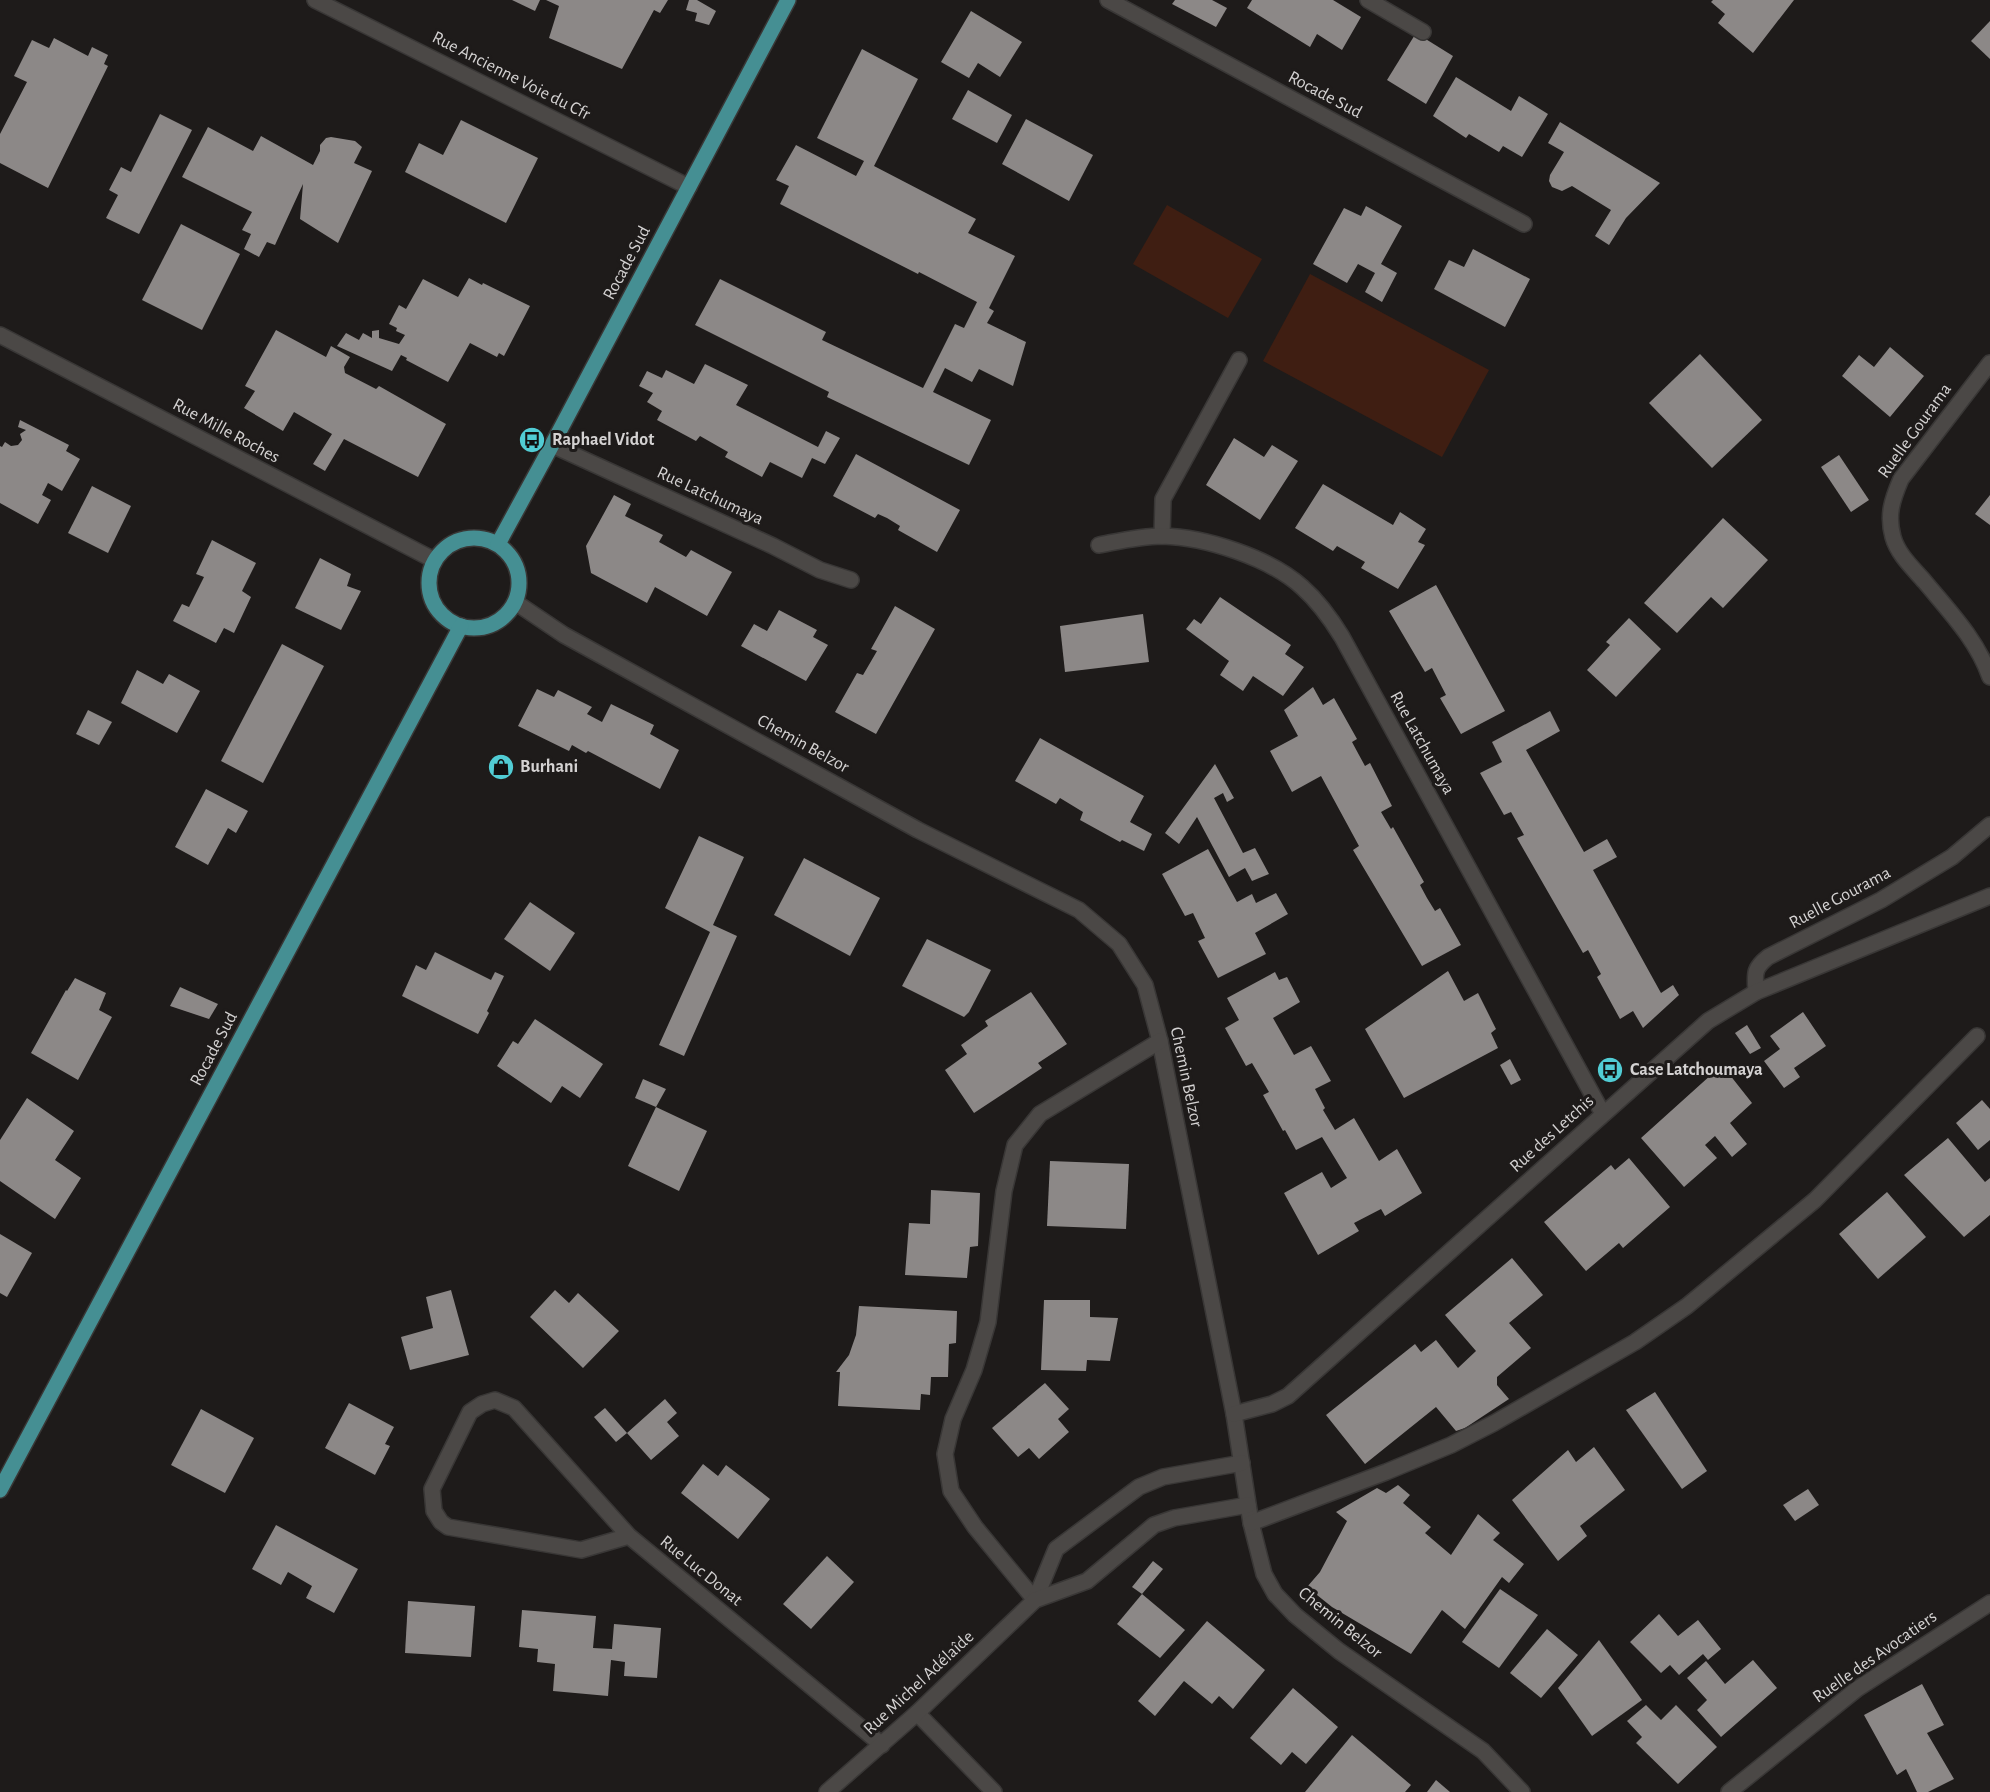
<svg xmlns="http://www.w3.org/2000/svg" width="1990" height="1792" viewBox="0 0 1990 1792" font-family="'Alegreya Sans',sans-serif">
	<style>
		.green { fill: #3f1e12 }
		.building { fill: #8c8887 }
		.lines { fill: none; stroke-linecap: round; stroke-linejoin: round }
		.minor-casing { stroke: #393736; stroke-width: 18 }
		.major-casing { stroke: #393736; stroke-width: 18 }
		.minor { stroke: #4b4846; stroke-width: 15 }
		.major { stroke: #458f93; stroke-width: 15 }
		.labels { text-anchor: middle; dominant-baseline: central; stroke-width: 6; stroke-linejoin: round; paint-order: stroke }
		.street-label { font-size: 18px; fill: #d4d2d2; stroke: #1e1b1a }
		.poi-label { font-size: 18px; font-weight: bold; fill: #d4d2d2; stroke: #1e1b1a; text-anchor: start }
	</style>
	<rect width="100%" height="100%" fill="#1e1b1a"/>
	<g class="green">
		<polygon points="1167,205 1262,259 1228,318 1133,264"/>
		<polygon points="1310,274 1489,370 1442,457 1263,361"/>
	</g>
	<g class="building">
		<polygon points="512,0 540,0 535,11"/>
		<polygon points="546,0 668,0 660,13 654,10 622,69 549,38 559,6"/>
		<polygon points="689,0 697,0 716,11 709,25 695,21 697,13 686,10"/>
		<polygon points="1175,0 1212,0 1227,8 1216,27 1172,4"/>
		<polygon points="1252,0 1333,0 1361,17 1342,50 1317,34 1310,47 1247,8"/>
		<polygon points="1713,0 1794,0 1753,53 1718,23 1725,14 1711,2"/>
		<polygon points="971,11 1022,42 1000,77 978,63 969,78 941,62"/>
		<polygon points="1990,21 1990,59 1971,41"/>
		<polygon points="1416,33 1453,56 1426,104 1387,80"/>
		<polygon points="54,38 88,56 92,47 108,55 104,64 108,66 48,188 0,163 0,134 27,82 14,76 32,40 49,48"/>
		<polygon points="862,49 918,79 874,166 976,219 968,233 1015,256 989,308 994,311 987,323 1026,342 1013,386 979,369 972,382 945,368 933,392 991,420 969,465 827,397 829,392 695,325 720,279 826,332 822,340 923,388 955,324 964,328 977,302 919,272 918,274 780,204 789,186 776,180 796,145 856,176 864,161 817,138"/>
		<polygon points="1456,77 1511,111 1519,96 1548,114 1522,157 1503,146 1499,152 1469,134 1466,138 1433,116"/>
		<polygon points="968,90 1012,115 997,143 952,119"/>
		<polygon points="160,114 192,130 139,234 106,218 118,195 109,190 121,167 131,172"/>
		<polygon points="1026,119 1093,155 1069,201 1002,164"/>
		<polygon points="461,120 538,158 506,223 405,172 419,143 443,155"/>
		<polygon points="1560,122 1660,183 1626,218 1609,245 1595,236 1611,210 1572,186 1562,191 1552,187 1549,181 1550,175 1564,152 1548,143"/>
		<polygon points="208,127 253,151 261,136 313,165 320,151 320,145 326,138 331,137 355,141 362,147 354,163 372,171 338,243 300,219 303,184 275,245 267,242 259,257 244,249 251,234 242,230 252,212 182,177"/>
		<polygon points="1366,206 1402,226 1381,264 1397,273 1382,302 1365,292 1375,273 1358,264 1347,283 1313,264 1344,208 1361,216"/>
		<polygon points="181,224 240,254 202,330 142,300"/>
		<polygon points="1473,249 1530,279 1505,327 1434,289 1449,260 1464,267"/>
		<polygon points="469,278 482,285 483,283 530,306 504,356 499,353 497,357 470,343 448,382 406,360 407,358 401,355 392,371 337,346 346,333 359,340 363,333 372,338 372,331 379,330 379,338 399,344 405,335 396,331 397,328 389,324 399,305 406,309 423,279 458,297"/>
		<polygon points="276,330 326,357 331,346 350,357 344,367 345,373 376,389 379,386 446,424 418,477 344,439 325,471 313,464 332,434 294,412 283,431 244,408 255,391 245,386"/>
		<polygon points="1890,347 1924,376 1890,417 1842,376 1859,355 1874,367"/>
		<polygon points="1700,354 1762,420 1712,468 1649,403"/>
		<polygon points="705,364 748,385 736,405 818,447 826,431 840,438 825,464 812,458 802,478 770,462 762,477 725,457 728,452 700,436 696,441 657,420 662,411 647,402 653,393 639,386 647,371 662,378 666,370 694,384"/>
		<polygon points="20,420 69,445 66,451 80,459 62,491 48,483 42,495 51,500 38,524 0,503 0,446 2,447 5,442 11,446 18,445 22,440 20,434 26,430 18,427"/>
		<polygon points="1234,438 1264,457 1272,445 1298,461 1260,520 1206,485"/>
		<polygon points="856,454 960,510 937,552 898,530 900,526 887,518 878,514 875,518 833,496"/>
		<polygon points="1839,455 1869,500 1851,512 1821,467"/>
		<polygon points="1323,484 1393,525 1400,512 1426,529 1418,542 1425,545 1398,589 1361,568 1365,562 1337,546 1333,551 1295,528"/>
		<polygon points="92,486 131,506 108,553 68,533"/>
		<polygon points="614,495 631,504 625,516 663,535 659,542 686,557 691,550 732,572 707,616 655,587 647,603 591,573 586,546"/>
		<polygon points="1990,495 1990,525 1975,514"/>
		<polygon points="1723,518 1768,560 1723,608 1711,597 1677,633 1644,603"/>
		<polygon points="212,540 256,563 242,591 251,597 234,633 224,628 216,643 173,621 182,604 189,607 204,577 196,574"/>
		<polygon points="320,558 351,574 347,586 361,591 341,630 295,608"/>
		<polygon points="1436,585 1505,711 1461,734 1440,698 1446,695 1432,668 1425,672 1389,611"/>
		<polygon points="1220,597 1291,645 1285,654 1304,667 1283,696 1253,676 1243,691 1220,675 1229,661 1186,629 1194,619 1201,624"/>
		<polygon points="895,606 935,629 876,734 835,712 857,673 863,675 877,651 871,649"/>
		<polygon points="779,610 817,630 813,637 828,645 806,681 741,646 754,624 767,631"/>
		<polygon points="1143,614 1149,662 1065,672 1060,626"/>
		<polygon points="1629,618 1661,649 1616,697 1587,670 1610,645 1606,642"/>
		<polygon points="282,644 324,666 263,783 221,761"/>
		<polygon points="137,670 163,684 169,674 200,691 177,733 121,703"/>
		<polygon points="1313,687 1323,705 1334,698 1357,739 1352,742 1359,755 1365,766 1370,763 1392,806 1381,812 1391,829 1393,827 1424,882 1420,885 1427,898 1435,911 1440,908 1461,945 1422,966 1353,850 1359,846 1321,776 1292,792 1270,751 1298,736 1284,710"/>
		<polygon points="537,689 554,697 558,690 592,707 587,714 602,722 611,704 654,725 650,734 679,750 660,789 588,751 586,753 572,745 569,751 518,726"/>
		<polygon points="88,710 112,722 99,745 76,734"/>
		<polygon points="1550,711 1560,731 1526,750 1584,852 1607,839 1617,857 1593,870 1661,993 1673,985 1679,995 1643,1028 1633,1011 1620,1019 1597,977 1601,974 1588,950 1583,953 1517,838 1524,835 1511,812 1504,815 1480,773 1502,762 1492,742"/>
		<polygon points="1040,738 1144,796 1130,822 1152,834 1144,851 1122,840 1120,842 1080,820 1083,812 1060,798 1056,804 1015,781"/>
		<polygon points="1215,764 1234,798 1227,802 1223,793 1214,798 1243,853 1255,848 1269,874 1252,881 1245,868 1229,877 1197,817 1179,844 1165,833"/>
		<polygon points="206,789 248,811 236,833 228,828 208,865 175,847"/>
		<polygon points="699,836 744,857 713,925 737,936 684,1056 659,1045 710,932 665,908"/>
		<polygon points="1208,849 1237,902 1252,894 1256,903 1276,893 1288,914 1255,933 1266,954 1218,978 1198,941 1205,938 1193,913 1185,916 1162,874"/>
		<polygon points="804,858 880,898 850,956 774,915"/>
		<polygon points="530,902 575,933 550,971 504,939"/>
		<polygon points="927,939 991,970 969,1012 964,1017 902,986"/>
		<polygon points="435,952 491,980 495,972 504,976 487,1011 489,1013 478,1034 402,996 416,965 426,970"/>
		<polygon points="1448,971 1464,1001 1478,993 1496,1029 1491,1033 1498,1048 1404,1098 1365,1029"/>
		<polygon points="1275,972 1279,980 1287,977 1300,1002 1273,1018 1294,1055 1311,1046 1331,1081 1315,1089 1325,1108 1323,1110 1335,1130 1354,1118 1379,1161 1397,1149 1422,1193 1385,1216 1381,1209 1354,1223 1359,1231 1318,1255 1284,1193 1322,1172 1331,1188 1347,1178 1322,1137 1296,1150 1285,1130 1283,1131 1263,1095 1269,1092 1252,1063 1246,1066 1225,1028 1239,1020 1227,998"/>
		<polygon points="75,978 106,993 99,1010 112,1017 78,1080 31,1053 66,990 67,991"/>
		<polygon points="180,987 218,1004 209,1019 170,1006"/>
		<polygon points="1031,992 1067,1044 1038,1063 1042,1068 974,1113 945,1070 967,1054 961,1045 988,1026 985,1021"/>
		<polygon points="1803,1012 1826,1046 1794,1068 1800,1077 1784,1088 1764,1061 1780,1049 1770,1036"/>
		<polygon points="535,1019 603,1064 580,1098 562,1086 551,1103 497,1066 513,1041 518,1044"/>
		<polygon points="1747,1025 1761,1048 1750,1054 1735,1033"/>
		<polygon points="1510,1059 1521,1080 1511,1085 1500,1065"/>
		<polygon points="1722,1065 1752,1103 1730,1123 1747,1144 1732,1157 1715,1136 1705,1145 1717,1158 1684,1187 1641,1138"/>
		<polygon points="643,1079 666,1089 656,1107 707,1131 679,1191 628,1166 656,1107 635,1098"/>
		<polygon points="27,1098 74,1131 55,1160 81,1178 55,1219 0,1181 0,1140"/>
		<polygon points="1982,1100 1990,1109 1990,1140 1978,1150 1956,1123"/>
		<polygon points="1948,1138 1985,1182 1990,1178 1990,1215 1964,1237 1904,1175"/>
		<polygon points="1629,1158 1670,1207 1623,1248 1619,1243 1586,1271 1544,1222 1611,1165 1615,1170"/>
		<polygon points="1050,1161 1129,1164 1126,1229 1047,1226"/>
		<polygon points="931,1190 980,1193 978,1246 970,1247 967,1278 905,1275 909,1223 930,1224"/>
		<polygon points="1887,1192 1926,1237 1878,1279 1839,1234"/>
		<polygon points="0,1234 32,1253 7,1297 0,1293"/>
		<polygon points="1512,1258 1543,1295 1509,1323 1531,1348 1497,1377 1497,1385 1509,1399 1465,1428 1456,1431 1436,1407 1365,1464 1326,1415 1415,1344 1421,1352 1436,1340 1458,1368 1476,1351 1445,1315"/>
		<polygon points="451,1290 469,1355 410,1370 401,1337 433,1328 426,1297"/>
		<polygon points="555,1290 569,1303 578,1293 619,1331 583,1368 530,1317"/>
		<polygon points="1044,1300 1090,1300 1090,1317 1118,1318 1110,1361 1087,1360 1086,1371 1041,1370"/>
		<polygon points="859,1306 957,1311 956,1343 949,1344 948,1377 931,1377 930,1395 921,1394 920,1410 838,1406 840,1372 836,1372 849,1355 856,1335"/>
		<polygon points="1045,1383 1069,1409 1058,1419 1069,1432 1039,1459 1029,1448 1018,1457 992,1428"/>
		<polygon points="1655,1392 1707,1471 1682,1489 1626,1410"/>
		<polygon points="665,1399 677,1413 667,1422 679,1436 651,1460 627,1433"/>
		<polygon points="349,1403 394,1427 385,1444 390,1446 375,1475 325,1448"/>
		<polygon points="605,1408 627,1433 616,1442 594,1417"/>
		<polygon points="201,1409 254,1438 225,1493 171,1465"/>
		<polygon points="1594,1447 1625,1490 1580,1526 1587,1536 1558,1561 1512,1500 1568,1450 1576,1462"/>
		<polygon points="703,1464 718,1476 726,1465 770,1499 738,1539 681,1493"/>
		<polygon points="1398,1485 1410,1495 1403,1503 1431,1527 1425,1533 1451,1555 1478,1514 1500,1533 1493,1540 1524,1564 1509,1583 1502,1577 1465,1629 1442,1610 1411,1654 1332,1607 1307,1587 1320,1572 1347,1521 1336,1512 1377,1488 1386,1493"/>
		<polygon points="1808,1489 1819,1505 1795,1521 1783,1505"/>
		<polygon points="276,1525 358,1569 334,1613 306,1598 312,1586 288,1572 281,1585 252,1569"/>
		<polygon points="827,1556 854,1582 811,1629 783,1604"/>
		<polygon points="1153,1561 1163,1569 1142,1594 1132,1587"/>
		<polygon points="1500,1589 1538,1615 1499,1668 1462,1642"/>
		<polygon points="1142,1594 1185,1630 1160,1658 1117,1624"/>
		<polygon points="408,1601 475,1606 471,1657 405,1653"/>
		<polygon points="522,1610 596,1616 593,1648 612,1649 614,1624 661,1628 657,1678 624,1676 625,1662 611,1660 608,1696 553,1691 555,1664 537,1662 538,1649 519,1647"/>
		<polygon points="1659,1614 1678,1636 1698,1620 1721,1649 1708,1660 1703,1654 1679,1675 1670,1665 1661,1673 1630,1642"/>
		<polygon points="1207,1621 1265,1670 1233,1709 1219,1696 1212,1704 1184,1681 1155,1716 1138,1701"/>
		<polygon points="1547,1629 1578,1655 1541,1698 1510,1673"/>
		<polygon points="1599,1640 1642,1700 1592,1736 1558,1688"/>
		<polygon points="1753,1660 1777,1688 1721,1737 1697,1710 1707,1700 1687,1678 1706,1661 1725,1684"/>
		<polygon points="1922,1684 1944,1725 1927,1733 1954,1779 1928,1792 1917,1792 1906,1769 1897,1775 1864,1715"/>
		<polygon points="1293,1688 1338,1727 1306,1764 1292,1752 1281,1765 1250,1738"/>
		<polygon points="1646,1705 1661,1720 1676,1705 1717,1747 1678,1784 1636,1743 1642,1737 1627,1721"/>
		<polygon points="1352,1735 1411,1785 1405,1792 1305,1792"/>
		<polygon points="1436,1780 1450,1792 1427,1792"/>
	</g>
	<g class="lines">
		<g class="minor-casing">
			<g id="minor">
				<polyline points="315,0 689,187"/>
				<polyline points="1108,0 1524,224"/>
				<polyline points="1368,0 1423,32"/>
				<polyline points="0,335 434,560"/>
				<path d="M1990,363L1901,479C1892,500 1887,515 1893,537C1898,555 1914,569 1925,582C1950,612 1977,640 1990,677"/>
				<polyline points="552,445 773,546 820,570 851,580"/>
				<polyline points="1162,536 1163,499 1239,360"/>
				<path d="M1099,545C1120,541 1141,536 1162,536C1206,537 1270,558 1302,587C1319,602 1331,619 1342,637L1603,1114"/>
				<polyline points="515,602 564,635 918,830 1079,910 1119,944 1145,985 1160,1041 1234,1414 1251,1523 1264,1574 1275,1594 1295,1615 1339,1651 1483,1751 1522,1792"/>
				<path d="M1756,992C1755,974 1753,969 1768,957L1881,900L1952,857L1990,825"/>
				<polyline points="1234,1414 1272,1404 1288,1396 1708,1021 1756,992 1990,896"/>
				<polyline points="1251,1523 1386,1472 1451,1445 1494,1423 1635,1342 1687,1306 1815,1200 1977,1036"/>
				<polyline points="629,1536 581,1550 448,1527 441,1522 434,1511 432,1489 470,1412 482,1404 495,1400 514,1408 629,1536 882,1745"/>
				<polyline points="1035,1600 975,1527 951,1491 945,1454 953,1419 974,1370 988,1322 1004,1191 1015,1145 1040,1114 1160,1041"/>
				<polyline points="1035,1600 1056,1549 1139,1487 1163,1477 1242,1463"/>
				<polyline points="917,1713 994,1792"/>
				<polyline points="827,1792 917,1713 1035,1600 1087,1581 1154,1525 1174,1518 1248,1505"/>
				<polyline points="1729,1792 1857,1689 1990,1603"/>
			</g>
		</g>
		<g class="major-casing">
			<g id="major">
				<circle cx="474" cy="583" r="45"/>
				<polyline points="498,544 552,445 788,0"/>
				<polyline points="0,1490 461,626"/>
			</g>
		</g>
		<use href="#minor" class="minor"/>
		<use href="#major" class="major"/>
	</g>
	<defs>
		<g id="bus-disc" transform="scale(1.35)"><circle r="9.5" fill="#51ccd4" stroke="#1e1b1a"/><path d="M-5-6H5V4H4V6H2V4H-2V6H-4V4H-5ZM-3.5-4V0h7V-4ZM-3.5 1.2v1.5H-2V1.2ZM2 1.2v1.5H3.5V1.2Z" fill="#111"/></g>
		<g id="shop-disc" transform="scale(1.35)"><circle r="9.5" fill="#51ccd4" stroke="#1e1b1a"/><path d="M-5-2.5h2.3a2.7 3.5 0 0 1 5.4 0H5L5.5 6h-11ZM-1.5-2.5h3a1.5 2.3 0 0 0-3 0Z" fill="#111"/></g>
	</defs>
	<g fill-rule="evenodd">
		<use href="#bus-disc" x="532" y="440"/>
		<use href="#shop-disc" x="501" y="767"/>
		<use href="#bus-disc" x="1610" y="1070"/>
	</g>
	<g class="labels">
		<g class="street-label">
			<text transform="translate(511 76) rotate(27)">Rue Ancienne Voie du Cfr</text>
			<text transform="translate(1325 95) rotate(28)">Rocade Sud</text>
			<text transform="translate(627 263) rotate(-62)">Rocade Sud</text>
			<text transform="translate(226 431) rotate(28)">Rue Mille Roches</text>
			<text transform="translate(1915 431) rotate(-54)">Ruelle Gourama</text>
			<text transform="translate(710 496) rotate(25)">Rue Latchumaya</text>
			<text transform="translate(1422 743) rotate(61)">Rue Latchumaya</text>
			<text transform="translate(803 744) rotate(29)">Chemin Belzor</text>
			<text transform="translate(1840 898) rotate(-28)">Ruelle Gourama</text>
			<text transform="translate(214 1049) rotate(-62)">Rocade Sud</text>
			<text transform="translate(1186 1077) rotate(78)">Chemin Belzor</text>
			<text transform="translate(1552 1134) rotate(-42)">Rue des Letchis</text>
			<text transform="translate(701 1571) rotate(39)">Rue Luc Donat</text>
			<text transform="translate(1340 1623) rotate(39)">Chemin Belzor</text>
			<text transform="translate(1875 1657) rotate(-35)">Ruelle des Avocatiers</text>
			<text transform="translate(919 1683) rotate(-43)">Rue Michel Adélaîde</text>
		</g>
		<g class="poi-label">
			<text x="552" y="440">Raphael Vidot</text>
			<text x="520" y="767">Burhani</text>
			<text x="1630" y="1070">Case Latchoumaya</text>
		</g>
	</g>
</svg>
